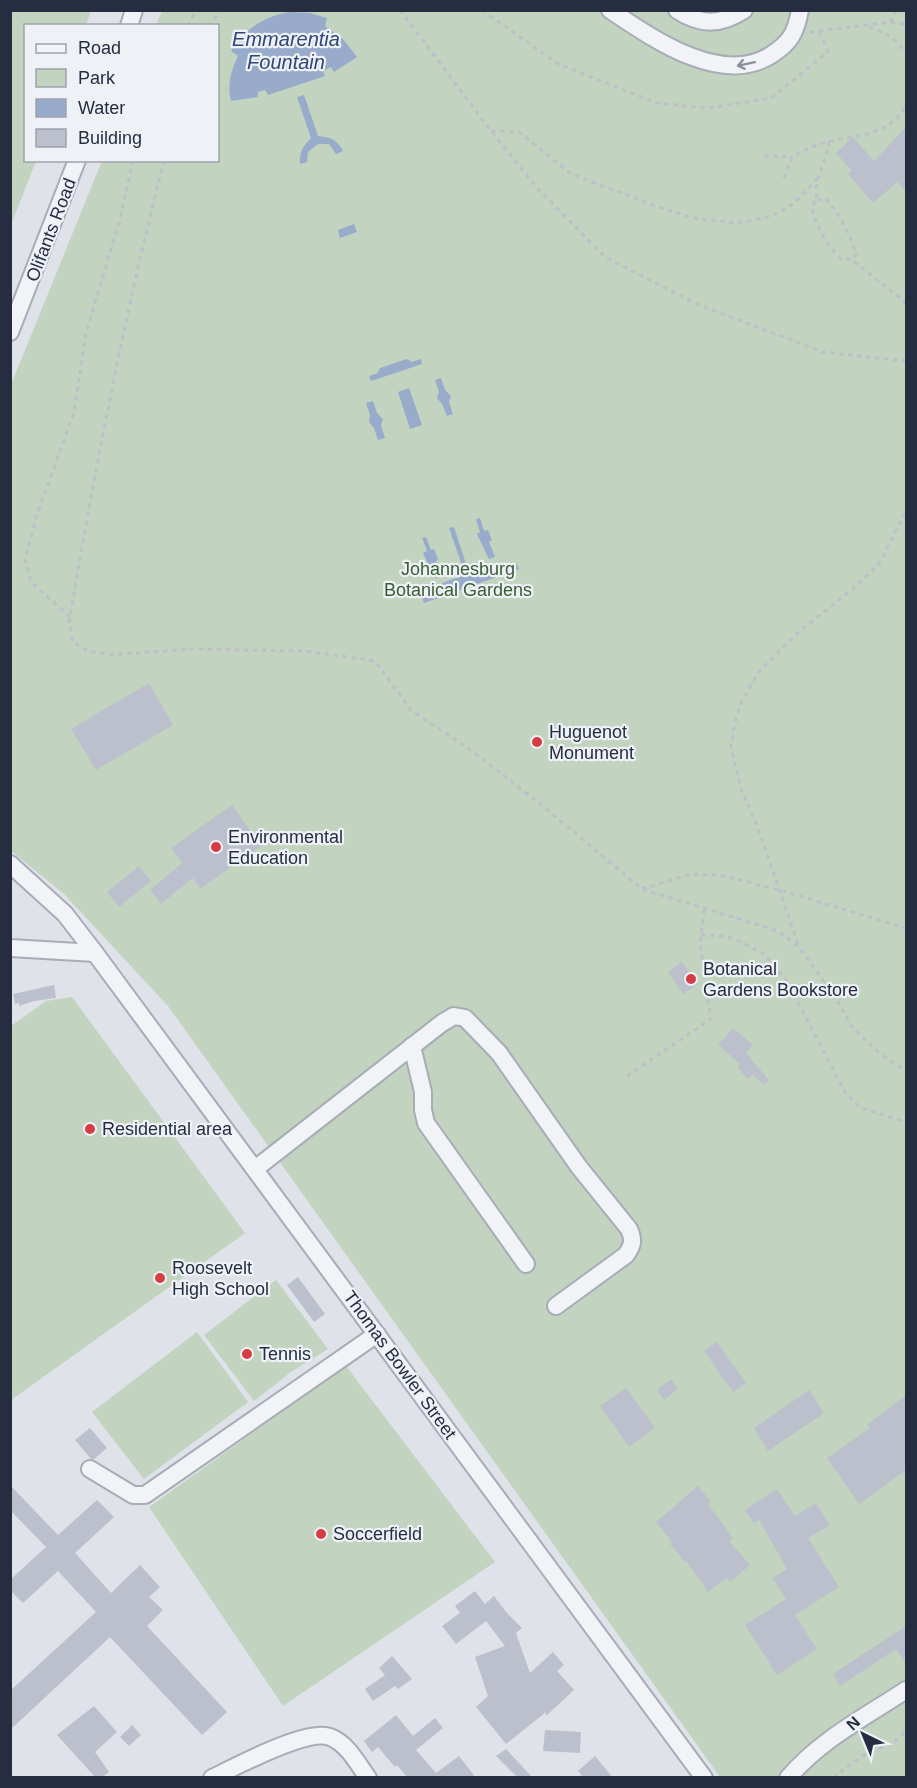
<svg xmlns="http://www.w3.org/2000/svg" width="917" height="1788" viewBox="0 0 917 1788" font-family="Arial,sans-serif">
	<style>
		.green { fill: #c2d3bf }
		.water { fill: #98abcb }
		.building { fill: #bcc0cc }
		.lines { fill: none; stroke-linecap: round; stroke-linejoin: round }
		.minor-casing { stroke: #a8acb7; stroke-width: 20 }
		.path { stroke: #bdc0c8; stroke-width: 3; stroke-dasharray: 4.5 4.5; stroke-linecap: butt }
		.minor { stroke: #f2f3f7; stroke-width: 16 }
		.oneway { stroke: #8c909c }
		.poi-dot { fill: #d53d43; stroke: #eef1f6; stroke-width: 2 }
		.labels { text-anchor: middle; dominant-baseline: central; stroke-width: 4.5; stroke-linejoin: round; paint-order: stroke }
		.street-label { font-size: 18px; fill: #272d41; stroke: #eef1f6 }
		.park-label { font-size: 18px; fill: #375d33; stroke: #eef1f6 }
		.poi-label { font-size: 18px; fill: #272d41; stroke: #eef1f6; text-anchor: start }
		.water-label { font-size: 20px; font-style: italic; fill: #2f4777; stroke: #eef1f6 }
	</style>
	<rect width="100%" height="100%" fill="#dfe2e9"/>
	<g class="green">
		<polygon points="11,10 91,11 86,25 26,26 26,160 36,161 11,225"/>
		<polygon points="162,11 906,11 906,1777 720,1777 168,1006 64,894 11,851 10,387 102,161 218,160 218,26 156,25"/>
		<polygon points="72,997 245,1233 11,1400 11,1026 46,1001"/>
		<polygon points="276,1280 328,1349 291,1372 254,1401 204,1335"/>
		<polygon points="197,1332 248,1402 144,1479 92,1412"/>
		<polygon points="346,1366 495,1562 283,1706 149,1507"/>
	</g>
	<g class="water">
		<path d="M289,12L310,13L327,18L325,26L343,39L357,57L334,72L331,67L323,71L325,76L268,95L265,90L258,92V97L231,101C227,85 231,71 238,56L231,51C245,29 263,17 289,12Z"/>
		<path d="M304,95L318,136C330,137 338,140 343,151L336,154L329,144H318L308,152L307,162L300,164C299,153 303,146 311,138L297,97Z"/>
		<polygon points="354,224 357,232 340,238 338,230"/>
		<polygon points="407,359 412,362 421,359 422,364 371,381 369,376 378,373 380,368"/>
		<polygon points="441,378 445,390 451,396 449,402 453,414 447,416 442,404 437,398 439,392 435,380"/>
		<polygon points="409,388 422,425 410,429 398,392"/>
		<polygon points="373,401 377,413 383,419 381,425 385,438 378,440 374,428 369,422 370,415 366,403"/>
		<polygon points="480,518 484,531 488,530 492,540 489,542 495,557 489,559 477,534 480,532 476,519"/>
		<polygon points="454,527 467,567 463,568 449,528"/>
		<polygon points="426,537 431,550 434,549 438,559 436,561 441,576 435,578 423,553 427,551 422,538"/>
		<polygon points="517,564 519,569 424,603 422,597 444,590 442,583 493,565 495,572"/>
	</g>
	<g class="building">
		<polygon points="906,127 906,191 897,182 873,203 848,174 852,171 836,153 853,137 874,161"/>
		<polygon points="149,683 173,725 96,770 71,729"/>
		<polygon points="232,805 261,846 200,889 193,878 161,904 150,890 182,863 171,848"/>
		<polygon points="139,866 151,881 119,907 107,892"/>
		<polygon points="682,962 698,984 683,994 668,972"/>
		<polygon points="54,985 56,998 34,1001 19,1006 19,1003 15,1004 13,994"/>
		<polygon points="733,1028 753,1045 746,1053 769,1080 764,1085 753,1075 748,1079 737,1067 740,1064 718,1045"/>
		<polygon points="298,1277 325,1314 314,1322 287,1285"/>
		<polygon points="717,1342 746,1383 733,1392 704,1351"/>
		<polygon points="671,1379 678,1389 664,1400 657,1390"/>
		<polygon points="626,1388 655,1428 629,1447 600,1406"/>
		<polygon points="809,1390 824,1413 768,1451 754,1428"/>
		<polygon points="906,1395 906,1470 859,1504 827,1458 870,1428 867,1425"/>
		<polygon points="90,1428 107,1448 94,1459 91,1459 75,1440"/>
		<polygon points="10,1485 58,1535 97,1500 114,1517 75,1553 111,1593 140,1565 160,1587 149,1597 163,1610 147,1626 227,1712 202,1735 110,1637 10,1730 10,1691 96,1612 58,1571 23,1603 10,1590 10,1580 46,1547 10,1510"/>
		<polygon points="698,1486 711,1502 708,1504 733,1538 729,1541 750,1565 730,1582 727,1578 708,1592 687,1562 686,1563 670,1544 672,1542 656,1522"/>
		<polygon points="777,1489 795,1516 816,1503 830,1525 808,1538 839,1587 795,1615 817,1649 777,1675 745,1625 786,1599 773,1578 787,1569 759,1520 754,1523 745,1510"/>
		<polygon points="475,1591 485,1604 494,1596 507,1613 522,1628 516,1633 530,1673 553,1652 564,1665 557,1671 574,1690 546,1716 546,1712 506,1744 476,1707 488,1696 475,1657 505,1646 486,1621 456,1644 442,1626 460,1613 455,1606"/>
		<polygon points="906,1626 906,1664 896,1649 840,1686 833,1674"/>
		<polygon points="392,1656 412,1679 398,1689 395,1686 373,1701 365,1689 385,1675 379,1668"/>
		<polygon points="94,1706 117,1732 95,1752 109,1772 101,1778 96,1778 57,1735"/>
		<polygon points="396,1715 413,1736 435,1718 443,1728 416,1750 436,1773 459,1756 476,1778 408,1778 397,1765 395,1767 378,1747 372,1752 364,1741"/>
		<polygon points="132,1725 141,1735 129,1746 120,1737"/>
		<polygon points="545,1730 581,1732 580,1753 543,1751"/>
		<polygon points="506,1749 533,1778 518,1778 496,1756"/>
		<polygon points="595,1756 613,1778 584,1778 578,1771"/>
	</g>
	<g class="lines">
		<g class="minor-casing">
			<g id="minor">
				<path d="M610,10C652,38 721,87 771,55C790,43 796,33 800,10"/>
				<path d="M677,10C701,26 721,25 744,10"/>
				<polyline points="129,26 134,10"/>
				<polyline points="10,332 77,160"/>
				<polyline points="10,864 65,914 95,953 704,1778"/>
				<polyline points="10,948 95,953"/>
				<polyline points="412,1046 423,1092 423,1110 426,1123 526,1264"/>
				<path d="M255,1169L442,1023L454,1016L465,1018L499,1053L579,1167L629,1229C634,1240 633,1245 626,1255L556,1306"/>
				<polyline points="90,1469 133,1495 145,1495 377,1334"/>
				<path d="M212,1778C235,1767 307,1728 330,1737C347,1743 358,1764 368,1778"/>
				<path d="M788,1778C820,1740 865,1717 906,1690"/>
			</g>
		</g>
		<g class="path">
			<polyline points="400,10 491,131 538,189 605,257 699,305 823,352 906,361"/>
			<polyline points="482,10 558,64 657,103 708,108 771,98 828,52 819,31"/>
			<polyline points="890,22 897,10"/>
			<polyline points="188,26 196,10"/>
			<polyline points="208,26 222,10"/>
			<path d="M869,27C886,33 897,39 906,55"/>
			<polyline points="810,32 890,22 906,24"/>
			<polyline points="491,131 519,132 571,174 664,209 698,219 737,223 765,218 780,212 794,203 818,178"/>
			<path d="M829,141C827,162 812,180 817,200L812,206C815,226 827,245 841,259H851L906,303"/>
			<polyline points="764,156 792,157"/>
			<path d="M164,160C125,313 95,468 69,623L73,642L86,650L109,655L191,649L305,651L375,661L411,710L469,749L533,798L642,889L778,931L799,947L837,1000L852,1027L879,1053L906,1071"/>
			<path d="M784,178L792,157C803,151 814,145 827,142C858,134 887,137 906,106"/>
			<path d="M817,200L826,199C838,211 853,239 856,255L851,259"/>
			<polyline points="70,617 31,582 25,559 37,515 74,412 86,333 120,219 133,160"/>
			<polyline points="642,889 692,874 725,876 779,890 906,928"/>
			<polyline points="701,935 724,936 735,939 764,954 787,981 845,1092 859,1107 906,1122"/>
			<polyline points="798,944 758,828 741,789 731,747 735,723 741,703 758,673 795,635 854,588 879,564 906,511"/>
			<polyline points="627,1076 711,1019 700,943 704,909"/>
			<polyline points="833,1778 862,1756 894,1742 906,1731"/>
		</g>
		<use href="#minor" class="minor"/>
	</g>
	<defs><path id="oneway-shaft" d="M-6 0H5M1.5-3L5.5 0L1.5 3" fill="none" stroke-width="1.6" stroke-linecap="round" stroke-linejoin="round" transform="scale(1.5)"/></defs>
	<use class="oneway" href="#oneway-shaft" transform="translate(746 64) rotate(168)"/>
	<g class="poi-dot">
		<circle cx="537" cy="742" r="6"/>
		<circle cx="216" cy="847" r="6"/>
		<circle cx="691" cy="979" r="6"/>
		<circle cx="90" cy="1129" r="6"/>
		<circle cx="160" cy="1278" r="6"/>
		<circle cx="247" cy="1354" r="6"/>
		<circle cx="321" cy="1534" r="6"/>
	</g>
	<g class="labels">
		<g class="street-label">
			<text transform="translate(51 230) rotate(-69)">Olifants Road</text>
			<text transform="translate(400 1365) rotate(54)">Thomas Bowler Street</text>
		</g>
		<g class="park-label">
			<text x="458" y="569">Johannesburg<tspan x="458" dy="21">Botanical Gardens</tspan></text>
		</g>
		<g class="poi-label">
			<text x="549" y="732">Huguenot<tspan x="549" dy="21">Monument</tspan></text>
			<text x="228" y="837">Environmental<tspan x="228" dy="21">Education</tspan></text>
			<text x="703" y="969">Botanical<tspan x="703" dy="21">Gardens Bookstore</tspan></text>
			<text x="102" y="1129">Residential area</text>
			<text x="172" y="1268">Roosevelt<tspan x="172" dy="21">High School</tspan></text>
			<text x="259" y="1354">Tennis</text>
			<text x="333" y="1534">Soccerfield</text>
		</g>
		<g class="water-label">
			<text x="286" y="39">Emmarentia<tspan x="286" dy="23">Fountain</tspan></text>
		</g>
	</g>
	<rect width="917" height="1788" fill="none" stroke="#272d41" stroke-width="24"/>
	<rect x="24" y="24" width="195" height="138" fill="#eef1f6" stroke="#9ea3ae" stroke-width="1.5"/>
	<rect x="36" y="44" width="30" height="9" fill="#f2f3f7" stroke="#9ea3ae" stroke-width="1.5"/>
	<text x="78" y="54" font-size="18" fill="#272d41">Road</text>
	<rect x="36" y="69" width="30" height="18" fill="#c2d3bf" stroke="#9ea3ae" stroke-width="1.5"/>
	<text x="78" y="84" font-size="18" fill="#272d41">Park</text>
	<rect x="36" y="99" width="30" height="18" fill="#98abcb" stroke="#9ea3ae" stroke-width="1.5"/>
	<text x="78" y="114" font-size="18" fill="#272d41">Water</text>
	<rect x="36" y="129" width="30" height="18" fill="#bcc0cc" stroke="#9ea3ae" stroke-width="1.5"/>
	<text x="78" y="144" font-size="18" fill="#272d41">Building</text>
	<g transform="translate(863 1734) rotate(317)" stroke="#eef1f6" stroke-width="4.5" paint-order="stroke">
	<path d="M0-4.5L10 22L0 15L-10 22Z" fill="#272d41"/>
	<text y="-9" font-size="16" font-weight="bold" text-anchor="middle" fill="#272d41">N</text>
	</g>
</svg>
